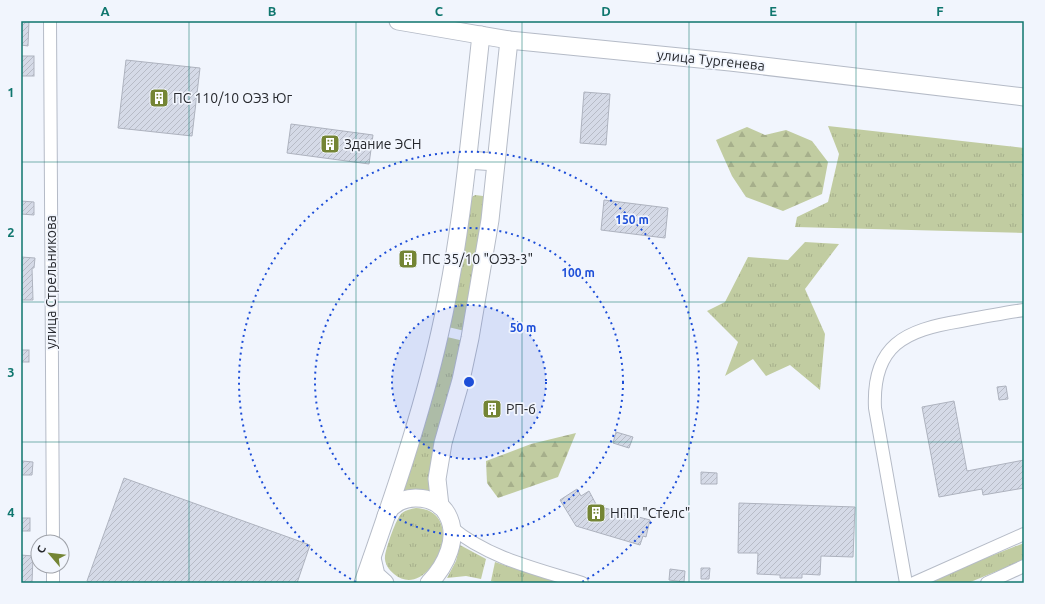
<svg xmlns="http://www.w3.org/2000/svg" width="1045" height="604" viewBox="0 0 1045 604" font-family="Ubuntu,sans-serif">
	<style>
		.grass { fill: url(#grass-tufts) }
		.forest { fill: url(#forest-firs) }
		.building { fill: url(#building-hatch); stroke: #aeb3bf }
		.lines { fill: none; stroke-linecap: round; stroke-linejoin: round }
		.street-casing { stroke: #b5bbc7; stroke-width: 14 }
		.secondary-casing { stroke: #b5bbc7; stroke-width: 19 }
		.street { stroke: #fff; stroke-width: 12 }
		.secondary { stroke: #fff; stroke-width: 17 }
		.grid { fill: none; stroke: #0f766e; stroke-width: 1; stroke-opacity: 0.55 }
		.ring { fill: none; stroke: #1d4ed8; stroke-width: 2; stroke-dasharray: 2 4 }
		.labels { text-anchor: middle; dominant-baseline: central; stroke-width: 3.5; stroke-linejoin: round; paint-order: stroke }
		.street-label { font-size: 14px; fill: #26282d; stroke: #f1f5fd }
		.poi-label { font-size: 14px; fill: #26282d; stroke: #f1f5fd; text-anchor: start }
		.centre { fill: #1d4ed8; stroke: #f1f5fd; stroke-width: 2 }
		.ring-label { font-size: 12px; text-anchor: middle; font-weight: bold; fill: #1d4ed8; stroke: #f1f5fd; stroke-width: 3.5; stroke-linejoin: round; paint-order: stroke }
		.neatline { fill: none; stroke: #0f766e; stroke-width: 1.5 }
		.grid-label { font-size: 13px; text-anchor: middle; font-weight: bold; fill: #0f766e }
	</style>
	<defs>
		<pattern id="grass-tufts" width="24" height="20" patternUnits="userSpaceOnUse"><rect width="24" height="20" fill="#c1cca1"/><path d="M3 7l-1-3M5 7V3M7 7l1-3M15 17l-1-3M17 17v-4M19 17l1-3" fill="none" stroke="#a6af8b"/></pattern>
		<pattern id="forest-firs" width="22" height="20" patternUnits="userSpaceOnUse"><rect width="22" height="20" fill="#c1cca1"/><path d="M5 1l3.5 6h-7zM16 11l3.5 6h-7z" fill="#a6af8b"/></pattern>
		<pattern id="building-hatch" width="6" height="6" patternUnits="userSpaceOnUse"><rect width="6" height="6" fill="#d5dae7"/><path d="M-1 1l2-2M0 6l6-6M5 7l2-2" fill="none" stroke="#b7bbc6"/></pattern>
	</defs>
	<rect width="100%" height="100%" fill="#f1f5fd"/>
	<g class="grass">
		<polygon points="828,126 1024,148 1024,233 795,227 797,217 828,202 839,154"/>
		<polygon points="475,195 483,196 486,200 465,331 448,327 469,199"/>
		<polygon points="805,242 839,244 805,289 825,334 820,390 790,365 766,376 753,359 725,376 738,342 707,311 725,302 748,257 788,260"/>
		<polygon points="447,337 464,341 431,493 399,494"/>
		<path d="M416,508C472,511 429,604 394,574C389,570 384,563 385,556C386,548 396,518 402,513C406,510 411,509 416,508Z"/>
		<polygon points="1024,543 1024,560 968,583 930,583 978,561"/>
		<polygon points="460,545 486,559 481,579 466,576 447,578 456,561"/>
		<polygon points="495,562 559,583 499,583 491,581"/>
	</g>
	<g class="forest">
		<polygon points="747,127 765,135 786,130 812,141 828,162 822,194 783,211 746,197 732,176 716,140"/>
		<polygon points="576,433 558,477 498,498 487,483 486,461 531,444"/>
	</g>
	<g class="building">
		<polygon points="21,21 29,21 28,46 21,45"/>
		<rect x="21" y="56" width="13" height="20"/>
		<polygon points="126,60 200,68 192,136 118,128"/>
		<polygon points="584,92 610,94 606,145 580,143"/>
		<polygon points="291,124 373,135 369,164 287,153"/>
		<polygon points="604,200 668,208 665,238 601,230"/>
		<polygon points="21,201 34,202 34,215 21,214"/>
		<polygon points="21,257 35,258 34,268 32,268 33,300 21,300"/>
		<rect x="21" y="350" width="8" height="12"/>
		<polygon points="1006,386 1008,399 999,400 997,387"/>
		<polygon points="489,401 498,403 495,417 486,414"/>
		<polygon points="954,401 967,471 1024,460 1024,488 983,495 982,489 939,497 922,407"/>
		<polygon points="616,432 633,437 629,448 613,443"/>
		<polygon points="22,461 33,462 32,475 21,475"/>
		<polygon points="701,472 717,473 717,484 701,484"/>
		<polygon points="124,478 310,545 297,583 93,583 87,581"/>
		<polygon points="577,489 581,496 589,491 597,506 650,520 646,537 643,536 640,545 576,526 560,500"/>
		<polygon points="739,503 855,507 853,557 821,556 820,575 802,574 802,578 780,578 780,575 757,574 758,553 738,553"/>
		<rect x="21" y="518" width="9" height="13"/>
		<polygon points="21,555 33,556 32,583 21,583"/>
		<polygon points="701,568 710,568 709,579 701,579"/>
		<polygon points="670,569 685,571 684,582 669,580"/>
	</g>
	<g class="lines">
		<g class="street-casing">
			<g id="street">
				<polyline points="50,21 53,542"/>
				<path d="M451,527C488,558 537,569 582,583"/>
				<polyline points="53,566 53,583"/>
				<path d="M906,583L875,408C872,345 905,330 961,321C982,317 1003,313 1024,310"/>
				<polyline points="914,583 1024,534"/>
				<polyline points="987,583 1024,566"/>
			</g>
		</g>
		<g class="secondary-casing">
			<g id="secondary">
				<polyline points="398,21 509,40 730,62 1024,97"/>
				<polyline points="467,160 496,162"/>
				<polyline points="440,506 437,479 443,443 461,380 470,338 490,220 509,40"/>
				<path d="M386,516C388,513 390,508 393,506C408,493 437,496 447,514C460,537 446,566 429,583"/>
				<polyline points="372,558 376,575 385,583"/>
				<path d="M363,583C392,500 421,417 440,332C462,235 470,134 481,35"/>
			</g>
		</g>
		<use href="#street" class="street"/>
		<use href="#secondary" class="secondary"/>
	</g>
	<path class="grid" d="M189,21V583M356,21V583M522,21V583M689,21V583M856,21V583M21,162H1024M21,302H1024M21,442H1024"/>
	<circle cx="469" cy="382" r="77" fill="#1d4ed8" fill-opacity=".12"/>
	<g class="ring">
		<circle cx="469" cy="382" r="77"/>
		<circle cx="469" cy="382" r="154"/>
		<path d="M356 582A230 230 0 1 1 582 582"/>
	</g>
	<defs>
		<g id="building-square" transform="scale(1)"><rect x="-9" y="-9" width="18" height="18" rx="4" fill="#748534" stroke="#f1f5fd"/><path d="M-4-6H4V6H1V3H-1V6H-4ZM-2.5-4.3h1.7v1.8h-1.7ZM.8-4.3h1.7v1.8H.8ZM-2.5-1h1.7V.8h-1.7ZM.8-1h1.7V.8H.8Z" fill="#fff"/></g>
	</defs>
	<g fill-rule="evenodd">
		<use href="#building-square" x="159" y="98"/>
		<use href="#building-square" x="330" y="144"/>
		<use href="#building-square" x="408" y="259"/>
		<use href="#building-square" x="492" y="409"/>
		<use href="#building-square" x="596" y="513"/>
	</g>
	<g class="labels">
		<g class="street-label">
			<text transform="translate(711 60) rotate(6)">улица Тургенева</text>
			<text transform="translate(51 282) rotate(-90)">улица Стрельникова</text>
		</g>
		<g class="poi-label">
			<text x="173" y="98">ПС 110/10 ОЭЗ Юг</text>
			<text x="344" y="144">Здание ЭСН</text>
			<text x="422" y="259">ПС 35/10 "ОЭЗ-3"</text>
			<text x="506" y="409">РП-6</text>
			<text x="610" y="513">НПП "Стелс"</text>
		</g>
	</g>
	<circle cx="469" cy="382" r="6" class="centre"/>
	<g class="ring-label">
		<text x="632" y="224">150 m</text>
		<text x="578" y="277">100 m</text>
		<text x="523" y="332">50 m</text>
	</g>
	<rect width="1045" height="604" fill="none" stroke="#f1f5fd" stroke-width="44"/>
	<g transform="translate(50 554) rotate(298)"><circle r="19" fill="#f1f5fd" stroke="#a0a3aa"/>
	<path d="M0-3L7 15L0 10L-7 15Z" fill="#748534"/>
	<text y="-6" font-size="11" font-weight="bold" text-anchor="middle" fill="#26282d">С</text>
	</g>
	<rect x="22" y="22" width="1001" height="560" class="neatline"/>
	<g class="grid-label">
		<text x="105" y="16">A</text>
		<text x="272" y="16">B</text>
		<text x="439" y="16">C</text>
		<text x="606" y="16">D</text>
		<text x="773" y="16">E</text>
		<text x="940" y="16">F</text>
		<text x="11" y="97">1</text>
		<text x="11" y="237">2</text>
		<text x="11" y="377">3</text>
		<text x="11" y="517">4</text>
	</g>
</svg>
